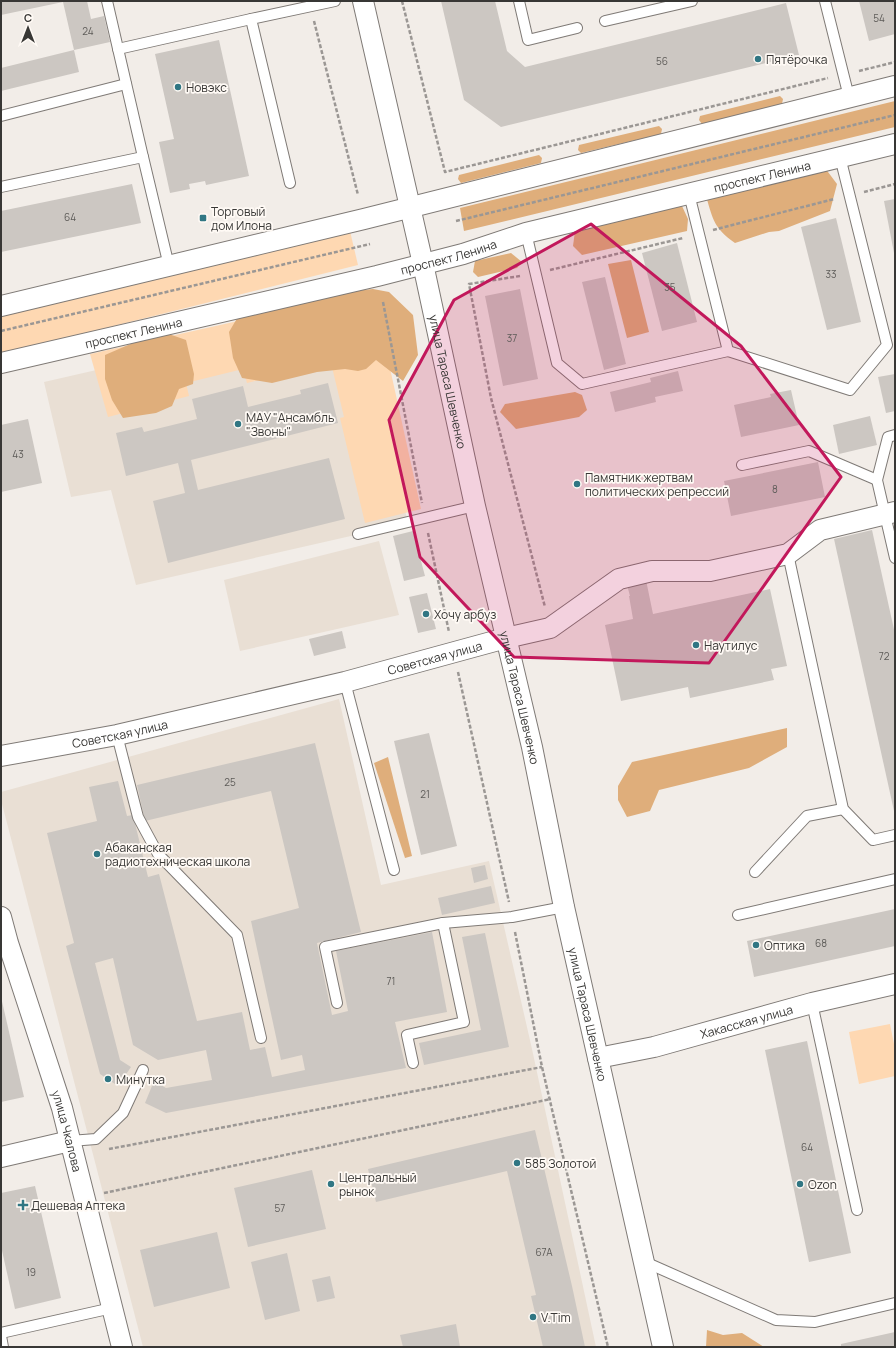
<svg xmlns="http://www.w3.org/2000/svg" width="896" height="1348" viewBox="0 0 896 1348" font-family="Manrope,sans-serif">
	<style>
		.built { fill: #e9dfd4 }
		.green { fill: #fed8b2 }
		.forest { fill: #dfae7b }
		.building { fill: #ccc7c2 }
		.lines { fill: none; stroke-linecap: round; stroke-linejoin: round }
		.service-casing { stroke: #7f7a76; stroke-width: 12 }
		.minor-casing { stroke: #7f7a76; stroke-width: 22 }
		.path { stroke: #9b9794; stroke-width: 2.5; stroke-dasharray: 4 2; stroke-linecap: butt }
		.service { stroke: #fff; stroke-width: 10 }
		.minor { stroke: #fff; stroke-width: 20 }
		.marked { fill: #c2185b; fill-opacity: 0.2; stroke: #c2185b; stroke-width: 3; stroke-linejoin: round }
		.poi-dot { fill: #307683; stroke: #fffaf5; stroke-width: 1.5 }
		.labels { text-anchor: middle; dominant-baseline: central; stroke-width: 3.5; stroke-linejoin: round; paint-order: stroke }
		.number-label { font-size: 10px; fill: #5d5b58 }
		.poi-label { font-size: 12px; fill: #383735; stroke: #fffaf5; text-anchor: start }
		.street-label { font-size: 12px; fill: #383735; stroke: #fffaf5 }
	</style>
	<rect width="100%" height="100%" fill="#f2ede8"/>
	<g class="built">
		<polygon points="358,310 408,523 136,585 111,490 71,497 44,382"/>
		<polygon points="379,541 399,615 240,651 224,580"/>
		<polygon points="339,699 381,885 489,861 532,1049 596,1347 143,1347 1,800 1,792"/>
	</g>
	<g class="green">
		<polygon points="350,231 358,265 1,354 1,314"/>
		<polygon points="373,291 421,509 365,523 340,418 344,417 331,363 247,383 243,369 186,383 189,396 108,417 90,354"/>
		<polygon points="890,1024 895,1049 895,1076 859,1084 849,1032"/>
	</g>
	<g class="forest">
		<polygon points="780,96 783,99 782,104 702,124 699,120 700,116"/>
		<polygon points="895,101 895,127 464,231 460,208"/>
		<polygon points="659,126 662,129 661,134 581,153 578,150 579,145"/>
		<polygon points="539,155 542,158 541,163 461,183 458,179 459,175"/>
		<path d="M825,168L837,184L830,211L779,231L769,232L735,243C714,228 713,220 706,196Z"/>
		<polygon points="682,206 688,219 687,231 582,255 573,246 575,231"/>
		<polygon points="511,253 522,262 517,268 478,277 473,272 475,261"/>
		<polygon points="631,260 649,332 627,338 608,264"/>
		<polygon points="373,289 389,292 413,315 418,355 403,381 376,360 366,369 358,371 345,369 317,372 272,383 242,378 233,358 229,332 239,315 354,291"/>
		<polygon points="166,333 186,340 194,374 193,384 179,389 172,406 156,413 123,418 112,400 105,379 105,355 142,339"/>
		<polygon points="575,392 582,395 587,410 579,417 516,429 500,412 505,404"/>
		<polygon points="787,728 787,747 749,768 659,790 650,811 627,817 618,800 618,786 632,762"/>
		<polygon points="388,757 412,856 405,858 374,763"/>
		<polygon points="707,1330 723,1335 742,1333 764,1347 706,1347"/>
	</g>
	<g class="building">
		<polygon points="1,1 87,1 91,19 104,16 110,42 74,50 63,2 1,15"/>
		<polygon points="441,1 495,1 507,51 525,67 786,3 799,55 501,127 464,100"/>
		<polygon points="859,1 895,1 895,34 869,41"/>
		<polygon points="219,40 249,176 206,185 205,181 189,184 190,189 170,193 159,142 174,139 155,54"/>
		<polygon points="74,50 79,72 1,91 1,68"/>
		<polygon points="132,184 141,223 1,252 1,211"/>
		<polygon points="895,199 895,253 894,253 884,201"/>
		<polygon points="836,218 861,322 827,330 801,227"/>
		<polygon points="677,243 697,322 662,331 642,253"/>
		<polygon points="605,277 626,364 604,370 582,282"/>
		<polygon points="520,289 538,379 503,386 485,296"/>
		<polygon points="678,371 683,391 655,397 656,402 615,412 610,392 651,382 650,378"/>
		<polygon points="895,374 895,411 886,413 878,377"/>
		<polygon points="328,383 338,423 191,460 198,490 329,458 345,519 168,563 153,501 185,493 178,463 126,476 116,433 142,427 144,432 197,419 192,399 243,386 248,407 301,394 300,390"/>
		<polygon points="791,390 799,425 741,437 734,405 771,397 770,394"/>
		<polygon points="870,416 877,445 839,454 833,425"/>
		<polygon points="28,419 42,483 1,492 1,425"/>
		<polygon points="818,462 825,497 731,516 724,481"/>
		<polygon points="872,530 895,634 894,811 834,539"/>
		<polygon points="413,531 425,576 404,581 393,536"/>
		<polygon points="646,580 653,614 770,589 787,666 771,669 774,680 690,698 688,687 621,701 605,625 633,619 629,596 630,596 627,585"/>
		<polygon points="427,593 436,629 418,633 409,597"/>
		<polygon points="342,631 346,648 314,656 309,639"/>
		<polygon points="429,733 457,846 421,855 394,741"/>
		<polygon points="315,743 361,932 317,943 332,1015 348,1011 336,951 432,932 447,1012 395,1022 406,1068 166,1113 145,1103 154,1081 166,1088 212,1080 206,1050 158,1060 133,1045 113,958 95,963 120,1060 131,1067 118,1086 100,1074 66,946 74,943 47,833 97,821 89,787 118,781 127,816 133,815 148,877 159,874 197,1021 242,1012 250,1050 265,1047 272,1077 305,1070 302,1055 281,1060 251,921 299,908 271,791 145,821 137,785"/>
		<polygon points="485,865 488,879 474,883 471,868"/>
		<polygon points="491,886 495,903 442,915 438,898"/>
		<polygon points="895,909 895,946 754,977 747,941"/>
		<polygon points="485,933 509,1047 424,1065 419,1043 481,1030 462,937"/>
		<polygon points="1,997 24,1097 1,1102"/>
		<polygon points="807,1041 851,1253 809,1262 765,1050"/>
		<polygon points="535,1130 572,1286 585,1347 543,1347 531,1296 536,1295 507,1171 376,1202 368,1169"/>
		<polygon points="312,1170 326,1229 248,1247 234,1188"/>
		<polygon points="35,1186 61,1298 15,1309 1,1246 1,1193"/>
		<polygon points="217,1232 230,1288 154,1307 140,1250"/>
		<polygon points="287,1253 300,1311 265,1320 251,1262"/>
		<polygon points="330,1276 335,1298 317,1302 312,1280"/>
		<polygon points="456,1324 460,1347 403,1347 400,1335"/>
		<polygon points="895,1332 895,1347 841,1347 841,1344"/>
	</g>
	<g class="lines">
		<g class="service-casing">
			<g id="service">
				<polyline points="107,1 143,157"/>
				<polyline points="519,1 528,40 577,28"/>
				<polyline points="825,1 849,97"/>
				<polyline points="605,21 692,1"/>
				<polyline points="118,49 251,19"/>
				<polyline points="1,116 126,84"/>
				<polyline points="290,183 251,19 335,1"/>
				<polyline points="1,187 143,157 169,266"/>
				<polyline points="526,233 557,363 582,384 728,351 689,194"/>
				<polyline points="728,351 850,390 887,345 840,157"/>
				<polyline points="895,435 888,437 877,480 895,558"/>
				<polyline points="742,465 809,451 877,480"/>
				<polyline points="358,534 475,506"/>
				<polyline points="788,554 843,809 873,840 895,835"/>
				<polyline points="345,682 394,870"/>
				<polyline points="117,735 138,817 158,854 237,935 261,1038"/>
				<polyline points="755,872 807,816 843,809"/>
				<polyline points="738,915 895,879"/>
				<polyline points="337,1003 325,947 443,923 512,917 564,907"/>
				<polyline points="812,1003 857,1210"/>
				<polyline points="413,1063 407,1035 464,1022 443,923"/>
				<polyline points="70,1141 96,1139 123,1113 143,1070"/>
				<polyline points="645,1262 776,1320 815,1322 895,1303"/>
				<polyline points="1,1333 112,1308"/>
				<polyline points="1,1336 3,1347"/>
			</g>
		</g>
		<g class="minor-casing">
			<g id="minor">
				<path id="s1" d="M363,1L423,264L475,506L532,747L564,907L663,1347"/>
				<polyline points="1,306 364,219 895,86"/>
				<path id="s2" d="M1,363L377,276L463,254L526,233L895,144"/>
				<path id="s3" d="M1,756L117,735L345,682L506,638L550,628L619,579L652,571H710L788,554L820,530L895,512"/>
				<path id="s4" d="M1,917L8,943L62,1108L122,1347"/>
				<path id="s5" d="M598,1058L654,1047L812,1003L895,984"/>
				<polyline points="1,1157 70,1141"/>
			</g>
		</g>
		<g class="path">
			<polyline points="402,1 445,172 828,78"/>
			<polyline points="314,21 358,195"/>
			<polyline points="859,71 895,62"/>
			<polyline points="864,192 895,184"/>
			<polyline points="456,221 895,115"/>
			<polyline points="713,230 834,199"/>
			<polyline points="550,270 683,238"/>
			<polyline points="520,276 469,284 491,398 545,607"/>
			<polyline points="383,302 422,503"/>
			<polyline points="1,331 370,244"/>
			<polyline points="428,533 449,632"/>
			<polyline points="458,672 509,902"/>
			<polyline points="515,932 542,1067 608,1347"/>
			<polyline points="109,1149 542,1067"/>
			<polyline points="104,1193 551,1099"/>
		</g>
		<use href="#service" class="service"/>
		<use href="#minor" class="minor"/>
	</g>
	<path class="marked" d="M591,224L741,346L841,477L709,663L514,657L420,557L389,420L454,300Z"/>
	<g class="poi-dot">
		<circle cx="758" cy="59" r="4"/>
		<circle cx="178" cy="87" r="4"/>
		<rect x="199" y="214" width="8" height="8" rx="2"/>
		<circle cx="238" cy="424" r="4"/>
		<circle cx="577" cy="484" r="4"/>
		<circle cx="426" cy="614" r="4"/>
		<circle cx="696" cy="645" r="4"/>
		<circle cx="97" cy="854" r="4"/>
		<circle cx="756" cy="945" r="4"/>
		<circle cx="108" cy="1079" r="4"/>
		<circle cx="517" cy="1163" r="4"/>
		<circle cx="331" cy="1184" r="4"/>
		<circle cx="800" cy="1184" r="4"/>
		<path d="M21 1199h4v4h4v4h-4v4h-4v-4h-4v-4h4z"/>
		<circle cx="533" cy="1317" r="4"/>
	</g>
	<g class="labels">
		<g class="number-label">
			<text x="879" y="18">54</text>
			<text x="88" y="31">24</text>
			<text x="662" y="61">56</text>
			<text x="70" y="217">64</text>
			<text x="831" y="274">33</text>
			<text x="670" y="287">35</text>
			<text x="512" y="338">37</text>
			<text x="18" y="454">43</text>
			<text x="775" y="489">8</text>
			<text x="884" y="656">72</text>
			<text x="230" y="782">25</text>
			<text x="425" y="794">21</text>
			<text x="821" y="943">68</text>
			<text x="391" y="981">71</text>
			<text x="807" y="1147">64</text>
			<text x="280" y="1208">57</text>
			<text x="544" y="1252">67А</text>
			<text x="31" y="1272">19</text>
		</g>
		<g class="poi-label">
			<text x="766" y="59">Пятёрочка</text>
			<text x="186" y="87">Новэкс</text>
			<text x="211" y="211">Торговый<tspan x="211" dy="14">дом Илона</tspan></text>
			<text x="246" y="417">МАУ "Ансамбль<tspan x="246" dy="14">"Звоны"</tspan></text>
			<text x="585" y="477">Памятник жертвам<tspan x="585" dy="14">политических репрессий</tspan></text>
			<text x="434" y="614">Хочу арбуз</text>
			<text x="704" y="645">Наутилус</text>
			<text x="105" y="847">Абаканская<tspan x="105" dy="14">радиотехническая школа</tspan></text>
			<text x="764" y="945">Оптика</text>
			<text x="116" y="1079">Минутка</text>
			<text x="525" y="1163">585 Золотой</text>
			<text x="339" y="1177">Центральный<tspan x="339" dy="14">рынок</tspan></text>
			<text x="808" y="1184">Ozon</text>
			<text x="31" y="1205">Дешевая Аптека</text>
			<text x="541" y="1317">V.Tim</text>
		</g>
		<g class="street-label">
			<text stroke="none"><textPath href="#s2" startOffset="784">проспект Ленина</textPath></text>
			<text stroke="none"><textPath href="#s2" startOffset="460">проспект Ленина</textPath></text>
			<text stroke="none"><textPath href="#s2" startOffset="136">проспект Ленина</textPath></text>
			<text stroke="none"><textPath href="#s1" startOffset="390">улица Тараса Шевченко</textPath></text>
			<text stroke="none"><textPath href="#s3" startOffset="445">Советская улица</textPath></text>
			<text stroke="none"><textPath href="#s1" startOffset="714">улица Тараса Шевченко</textPath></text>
			<text stroke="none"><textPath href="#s3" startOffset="121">Советская улица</textPath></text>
			<text stroke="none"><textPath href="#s1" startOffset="1038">улица Тараса Шевченко</textPath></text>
			<text stroke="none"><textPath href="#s5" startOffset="153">Хакасская улица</textPath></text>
			<text stroke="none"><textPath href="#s4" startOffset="224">улица Чкалова</textPath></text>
		</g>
	</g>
	<rect width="896" height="1348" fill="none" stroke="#383735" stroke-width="4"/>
	<g transform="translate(28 28)" stroke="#fffaf5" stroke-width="3" paint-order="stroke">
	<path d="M0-3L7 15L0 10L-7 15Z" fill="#383735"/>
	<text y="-6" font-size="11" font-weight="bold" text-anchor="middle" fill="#383735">С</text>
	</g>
</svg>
